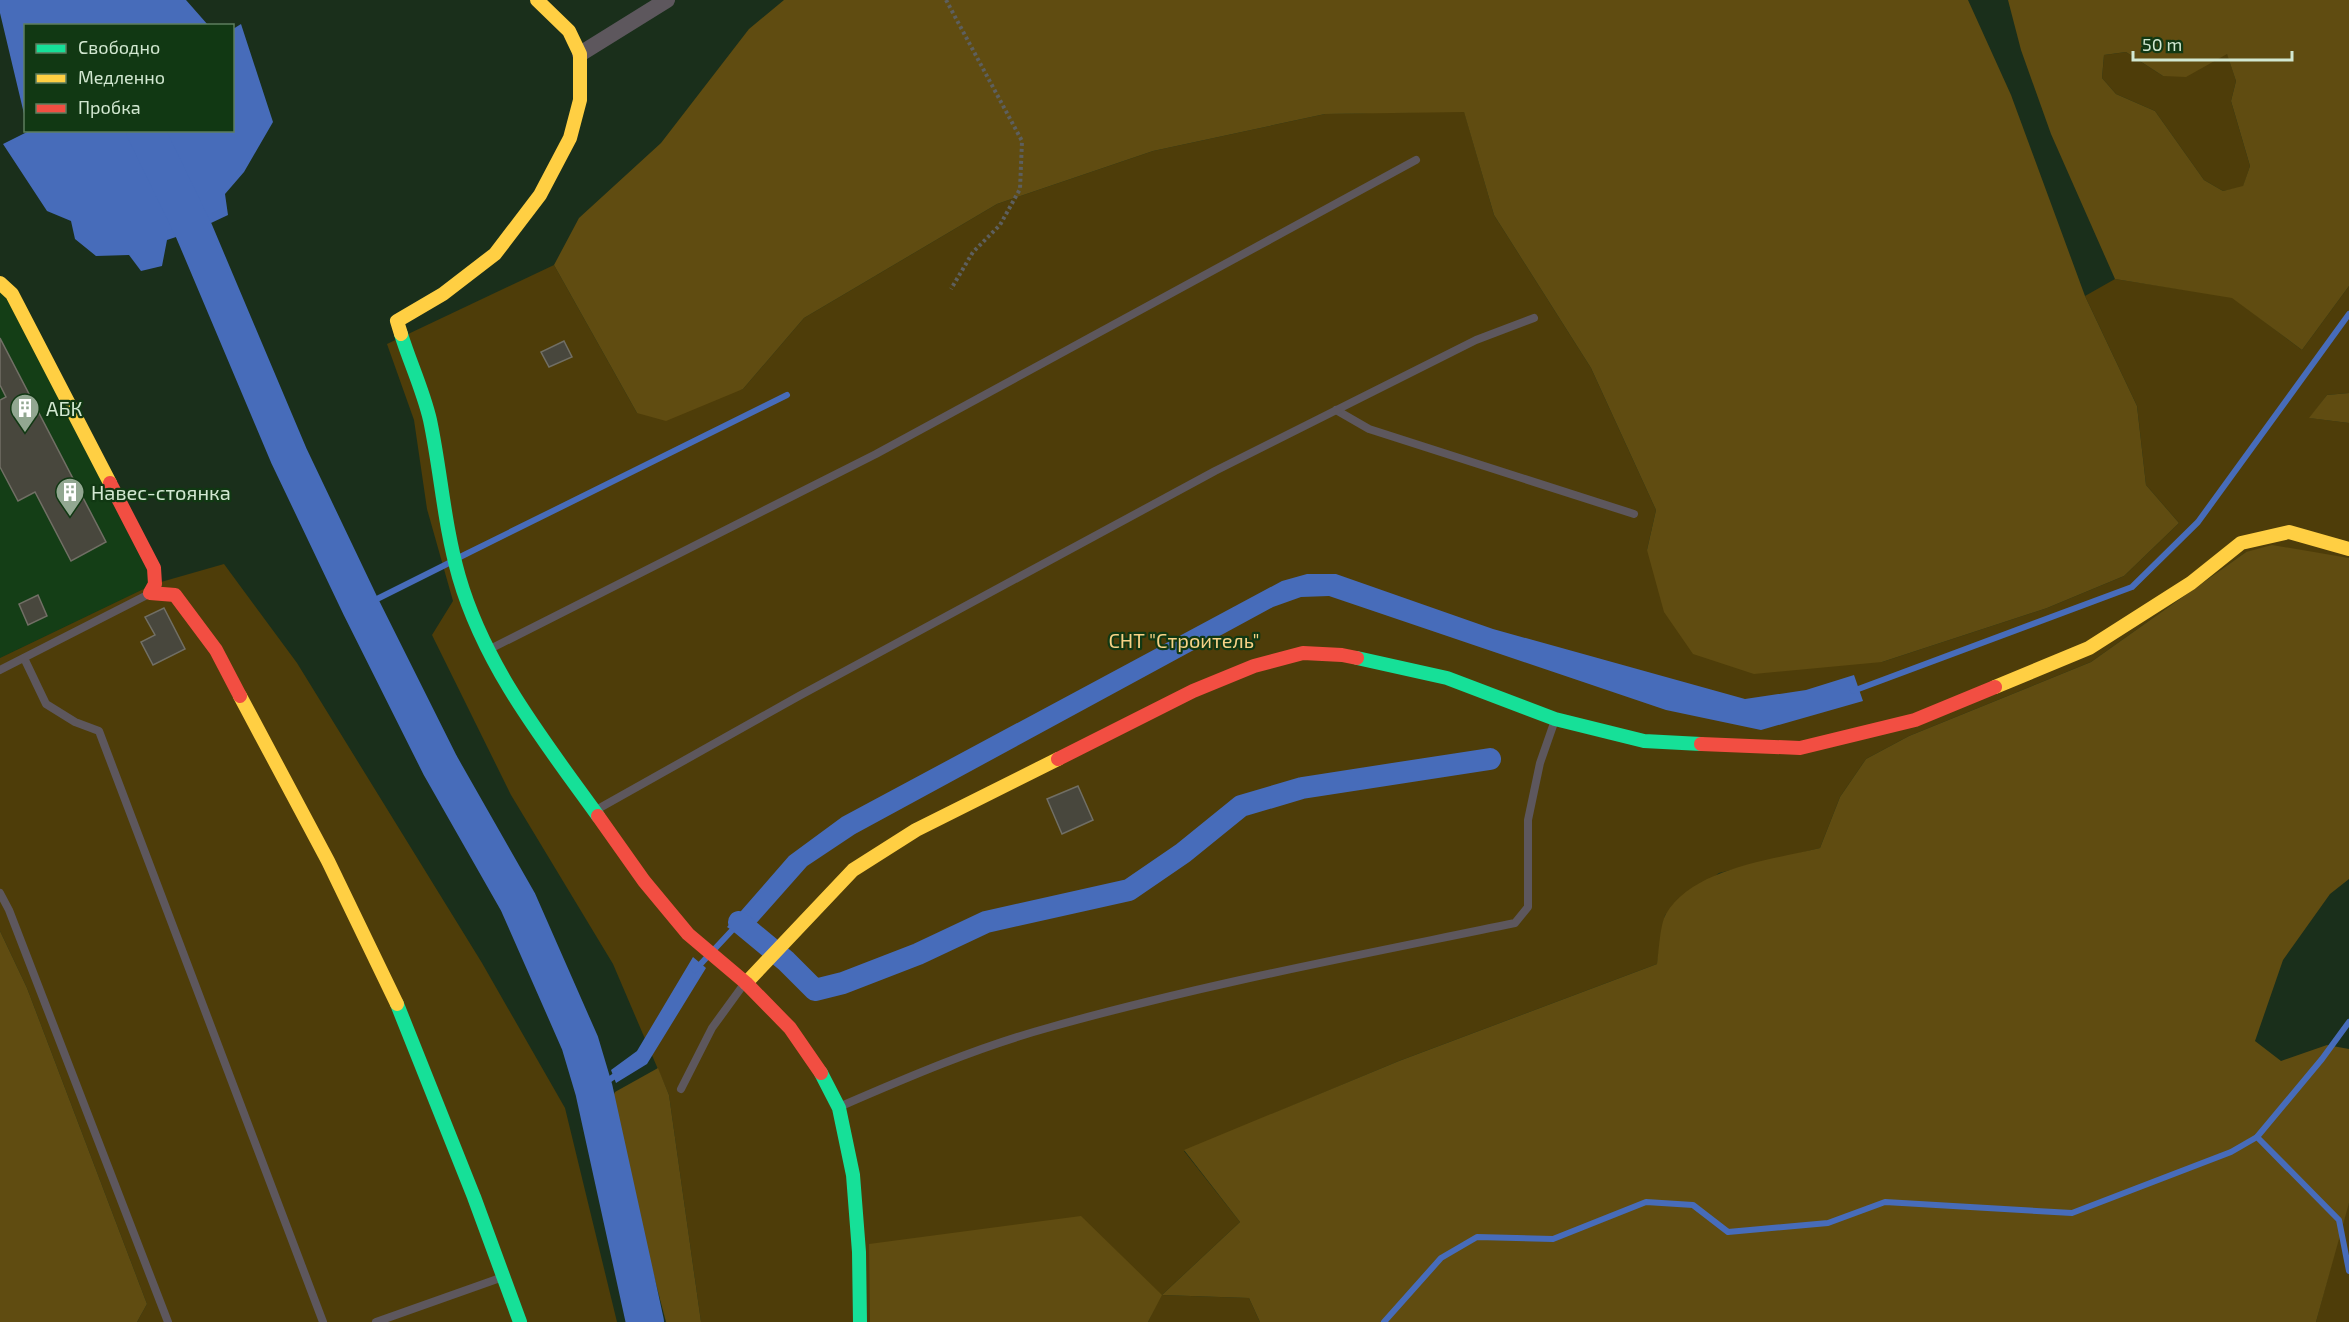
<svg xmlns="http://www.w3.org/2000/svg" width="2349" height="1322" viewBox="0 0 2349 1322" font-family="'Exo 2',sans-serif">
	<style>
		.built { fill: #143e16 }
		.green { fill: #4e3d09 }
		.forest { fill: #604c11; fill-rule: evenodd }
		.water { fill: #476cba }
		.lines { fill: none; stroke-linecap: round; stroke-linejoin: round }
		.stream { stroke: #476cba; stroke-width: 6 }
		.canal { stroke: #476cba; stroke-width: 22 }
		.river { stroke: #476cba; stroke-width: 38 }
		.building { fill: #48473d; stroke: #716f65; stroke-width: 1.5 }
		.path { stroke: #5d5f5e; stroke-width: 4; stroke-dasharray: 3 3; stroke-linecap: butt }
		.lane { stroke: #5d575d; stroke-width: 8 }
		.street { stroke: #5d575d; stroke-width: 16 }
		.fast { stroke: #16e098; stroke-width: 14 }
		.slow { stroke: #ffcf43; stroke-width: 14 }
		.jam { stroke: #f24e42; stroke-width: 14 }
		.labels { text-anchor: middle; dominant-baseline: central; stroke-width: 4.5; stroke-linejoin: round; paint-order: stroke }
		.poi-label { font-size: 20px; fill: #d2e8d1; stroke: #113813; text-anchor: start }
		.park-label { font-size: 20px; fill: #f7d286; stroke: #113813 }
	</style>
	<rect width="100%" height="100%" fill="#1a2f1b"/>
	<polygon class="built" points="0,276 154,584 0,658"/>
	<g class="green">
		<polygon points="2126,52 2163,76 2227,53 2236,81 2231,101 2250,166 2243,187 2223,191 2204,180 2155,111 2116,94 2102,78 2104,55"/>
		<polygon points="1464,111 1494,215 1591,368 1656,510 1647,550 1882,662 2047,608 2124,576 2179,523 2146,485 2137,406 2085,296 2115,279 2232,297 2302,350 2349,286 2349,393 2327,395 2310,418 2349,423 2349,558 2246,552 2091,662 1909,736 1866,759 1840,797 1820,848 1719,873 1665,915 1657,964 1399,1061 1184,1151 1240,1222 1162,1295 1249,1298 1260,1322 1148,1322 1161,1295 870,1322 701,1322 669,1095 613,964 511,795 432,635 453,601 427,509 414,420 387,344 554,265 637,413 743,389 804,318 997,204 1153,151 1325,114"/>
		<polygon points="224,564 297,663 482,963 565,1108 617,1322 137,1322 147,1304 27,988 0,931 0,658 154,584"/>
		<polygon points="2349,1203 2349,1322 2316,1322 2347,1206"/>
	</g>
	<g class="forest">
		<polygon points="784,0 1968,0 2011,95 2085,296 2137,406 2146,485 2179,523 2124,576 2047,608 1882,662 1754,674 1693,654 1664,612 1647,550 1656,510 1591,368 1494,215 1464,112 1325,114 1153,151 997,204 804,318 743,389 666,421 637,413 554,265 579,218 661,143 749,29"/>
		<path d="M2008,0H2349V286L2302,350L2232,298L2115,279L2051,134L2021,50ZM2126,52L2163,76L2186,77L2227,54L2236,81L2231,101L2250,166L2243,186L2223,191L2204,180L2155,111L2116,94L2102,78L2104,55Z"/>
		<polygon points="2349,393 2349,423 2309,418 2327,395"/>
		<path d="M2272,545L2349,558V879L2330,894L2283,960L2255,1041L2281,1061L2327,1045L2349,1049V1203L2316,1322H1260L1249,1298L1162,1295L1148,1322H870L869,1244L1081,1216L1162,1295L1240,1222L1184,1150L1399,1061L1657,964C1659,951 1660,924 1666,914C1693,868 1772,860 1820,848L1840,797L1866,759L1909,736L2091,662L2246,552Z"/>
		<polygon points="0,931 27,988 147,1304 137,1322 0,1322"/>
		<polygon points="658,1068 669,1095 701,1322 666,1322 609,1105 615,1092"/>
	</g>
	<g class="water">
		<polygon points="0,0 186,0 208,25 26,26 25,118 0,13"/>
		<polygon points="241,24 273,122 244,172 225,194 228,215 194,231 167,240 162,266 141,271 129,255 96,256 75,239 71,221 47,211 3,144 29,131 232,130 233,29"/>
		<polygon points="1307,574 1336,574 1493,629 1745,699 1806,690 1854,675 1863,701 1761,730 1666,710 1329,596 1301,597 1273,607 855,834 807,866 743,938 727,927 789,856 842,817 1282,581"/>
		<polygon points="693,957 706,968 647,1064 616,1083 611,1070 637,1051"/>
	</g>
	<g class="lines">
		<g class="stream">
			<polyline points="460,557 787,395"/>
			<polyline points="361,607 451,562"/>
			<polyline points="1853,691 2132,587 2198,522 2349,314"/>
			<polyline points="695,970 737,925"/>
			<polyline points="594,1090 619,1073"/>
			<polyline points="2257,1137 2322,1059 2349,1022"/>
			<polyline points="1384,1322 1441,1258 1477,1237 1553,1239 1646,1202 1693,1205 1728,1232 1828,1223 1885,1202 2072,1213 2231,1152 2257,1137 2339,1220 2349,1271"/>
		</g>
		<polyline class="canal" points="739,922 786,961 815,990 843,983 918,954 986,922 1129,890 1183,853 1241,806 1302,788 1490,759"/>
		<polyline class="river" points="145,130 194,231 289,456 361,607 440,765 518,902 580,1043 594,1090 645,1322"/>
	</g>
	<g class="building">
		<polygon points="0,338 106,542 71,561 35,492 18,501 0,467 0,400 6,397 0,385"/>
		<polygon points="564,341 572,357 549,367 541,352"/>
		<polygon points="38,595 47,616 28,625 19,604"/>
		<polygon points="164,608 185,649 153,665 141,642 155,635 145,617"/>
		<polygon points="1078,786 1093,820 1062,834 1047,799"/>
	</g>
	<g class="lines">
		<polyline class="path" points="946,0 1022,141 1020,189 1000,225 973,252 951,289"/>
		<g class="lane">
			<polyline points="1336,410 1369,429 1634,514"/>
			<polyline points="488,650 876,454 1416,160"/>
			<polyline points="24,658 46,704 75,722 99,731 323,1322"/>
			<polyline points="0,670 149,594"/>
			<polyline points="596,810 799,696 1215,471 1476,340 1534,318"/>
			<polyline points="0,893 9,910 168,1322"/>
			<polyline points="681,1089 712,1028 744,984"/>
			<path d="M839,1107C908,1077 978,1047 1051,1027C1204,984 1360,955 1515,923L1528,907V820L1540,763L1555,720"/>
			<polyline points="376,1322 503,1277"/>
		</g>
		<polyline class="street" points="580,54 667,0"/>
		<g class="fast">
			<path d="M401,334C410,363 423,390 430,420C441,472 444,525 459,577C485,667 544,741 598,816"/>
			<polyline points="1357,658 1447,678 1555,719 1644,741 1701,744"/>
			<polyline points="397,1004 474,1197 520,1322"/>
			<polyline points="821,1073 839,1108 853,1175 859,1252 860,1322"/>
		</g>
		<g class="slow">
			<polyline points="0,283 12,294 110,483"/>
			<polyline points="401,334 397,321 443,294 495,254 540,195 570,138 580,100 580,54 569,31 537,0"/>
			<polyline points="1995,687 2089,648 2191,583 2241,543 2289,532 2349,549"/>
			<polyline points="240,696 328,861 397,1004"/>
			<polyline points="746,983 853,870 916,830 1058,759"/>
		</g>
		<g class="jam">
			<polyline points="110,483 154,568 155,584 150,593 175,595 216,650 240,696"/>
			<polyline points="1701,744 1800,748 1915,720 1995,687"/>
			<polyline points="1058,759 1193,691 1254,666 1303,653 1342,655 1357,658"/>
			<polyline points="598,816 644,881 688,934 746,983 790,1028 821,1073"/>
		</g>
	</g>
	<defs>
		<g id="building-pin" transform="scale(1.5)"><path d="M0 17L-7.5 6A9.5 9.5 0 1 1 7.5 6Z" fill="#92a791" stroke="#113813"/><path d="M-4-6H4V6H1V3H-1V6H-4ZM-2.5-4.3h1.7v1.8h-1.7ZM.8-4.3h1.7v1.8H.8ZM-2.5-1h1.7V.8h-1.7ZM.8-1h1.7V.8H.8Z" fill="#fff"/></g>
	</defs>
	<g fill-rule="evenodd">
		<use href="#building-pin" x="25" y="408"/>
		<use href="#building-pin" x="70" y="492"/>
	</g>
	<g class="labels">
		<g class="poi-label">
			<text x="46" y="408">АБК</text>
			<text x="91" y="492">Навес-стоянка</text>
		</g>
		<g class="park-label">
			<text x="1184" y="640">СНТ "Строитель"</text>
		</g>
	</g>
	<rect x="24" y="24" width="210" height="108" fill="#113813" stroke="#5e7e5f" stroke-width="1.5"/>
	<rect x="36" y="44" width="30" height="9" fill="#16e098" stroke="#5e7e5f" stroke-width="1.5"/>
	<text x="78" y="54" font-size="18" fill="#d2e8d1">Свободно</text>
	<rect x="36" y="74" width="30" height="9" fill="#ffcf43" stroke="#5e7e5f" stroke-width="1.5"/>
	<text x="78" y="84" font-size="18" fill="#d2e8d1">Медленно</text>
	<rect x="36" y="104" width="30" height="9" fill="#f24e42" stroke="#5e7e5f" stroke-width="1.5"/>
	<text x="78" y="114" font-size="18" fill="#d2e8d1">Пробка</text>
	<path d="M2133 51v9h159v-9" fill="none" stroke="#d2e8d1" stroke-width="3"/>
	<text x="2142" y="51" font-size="18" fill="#d2e8d1" stroke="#113813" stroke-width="4.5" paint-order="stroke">50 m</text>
</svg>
